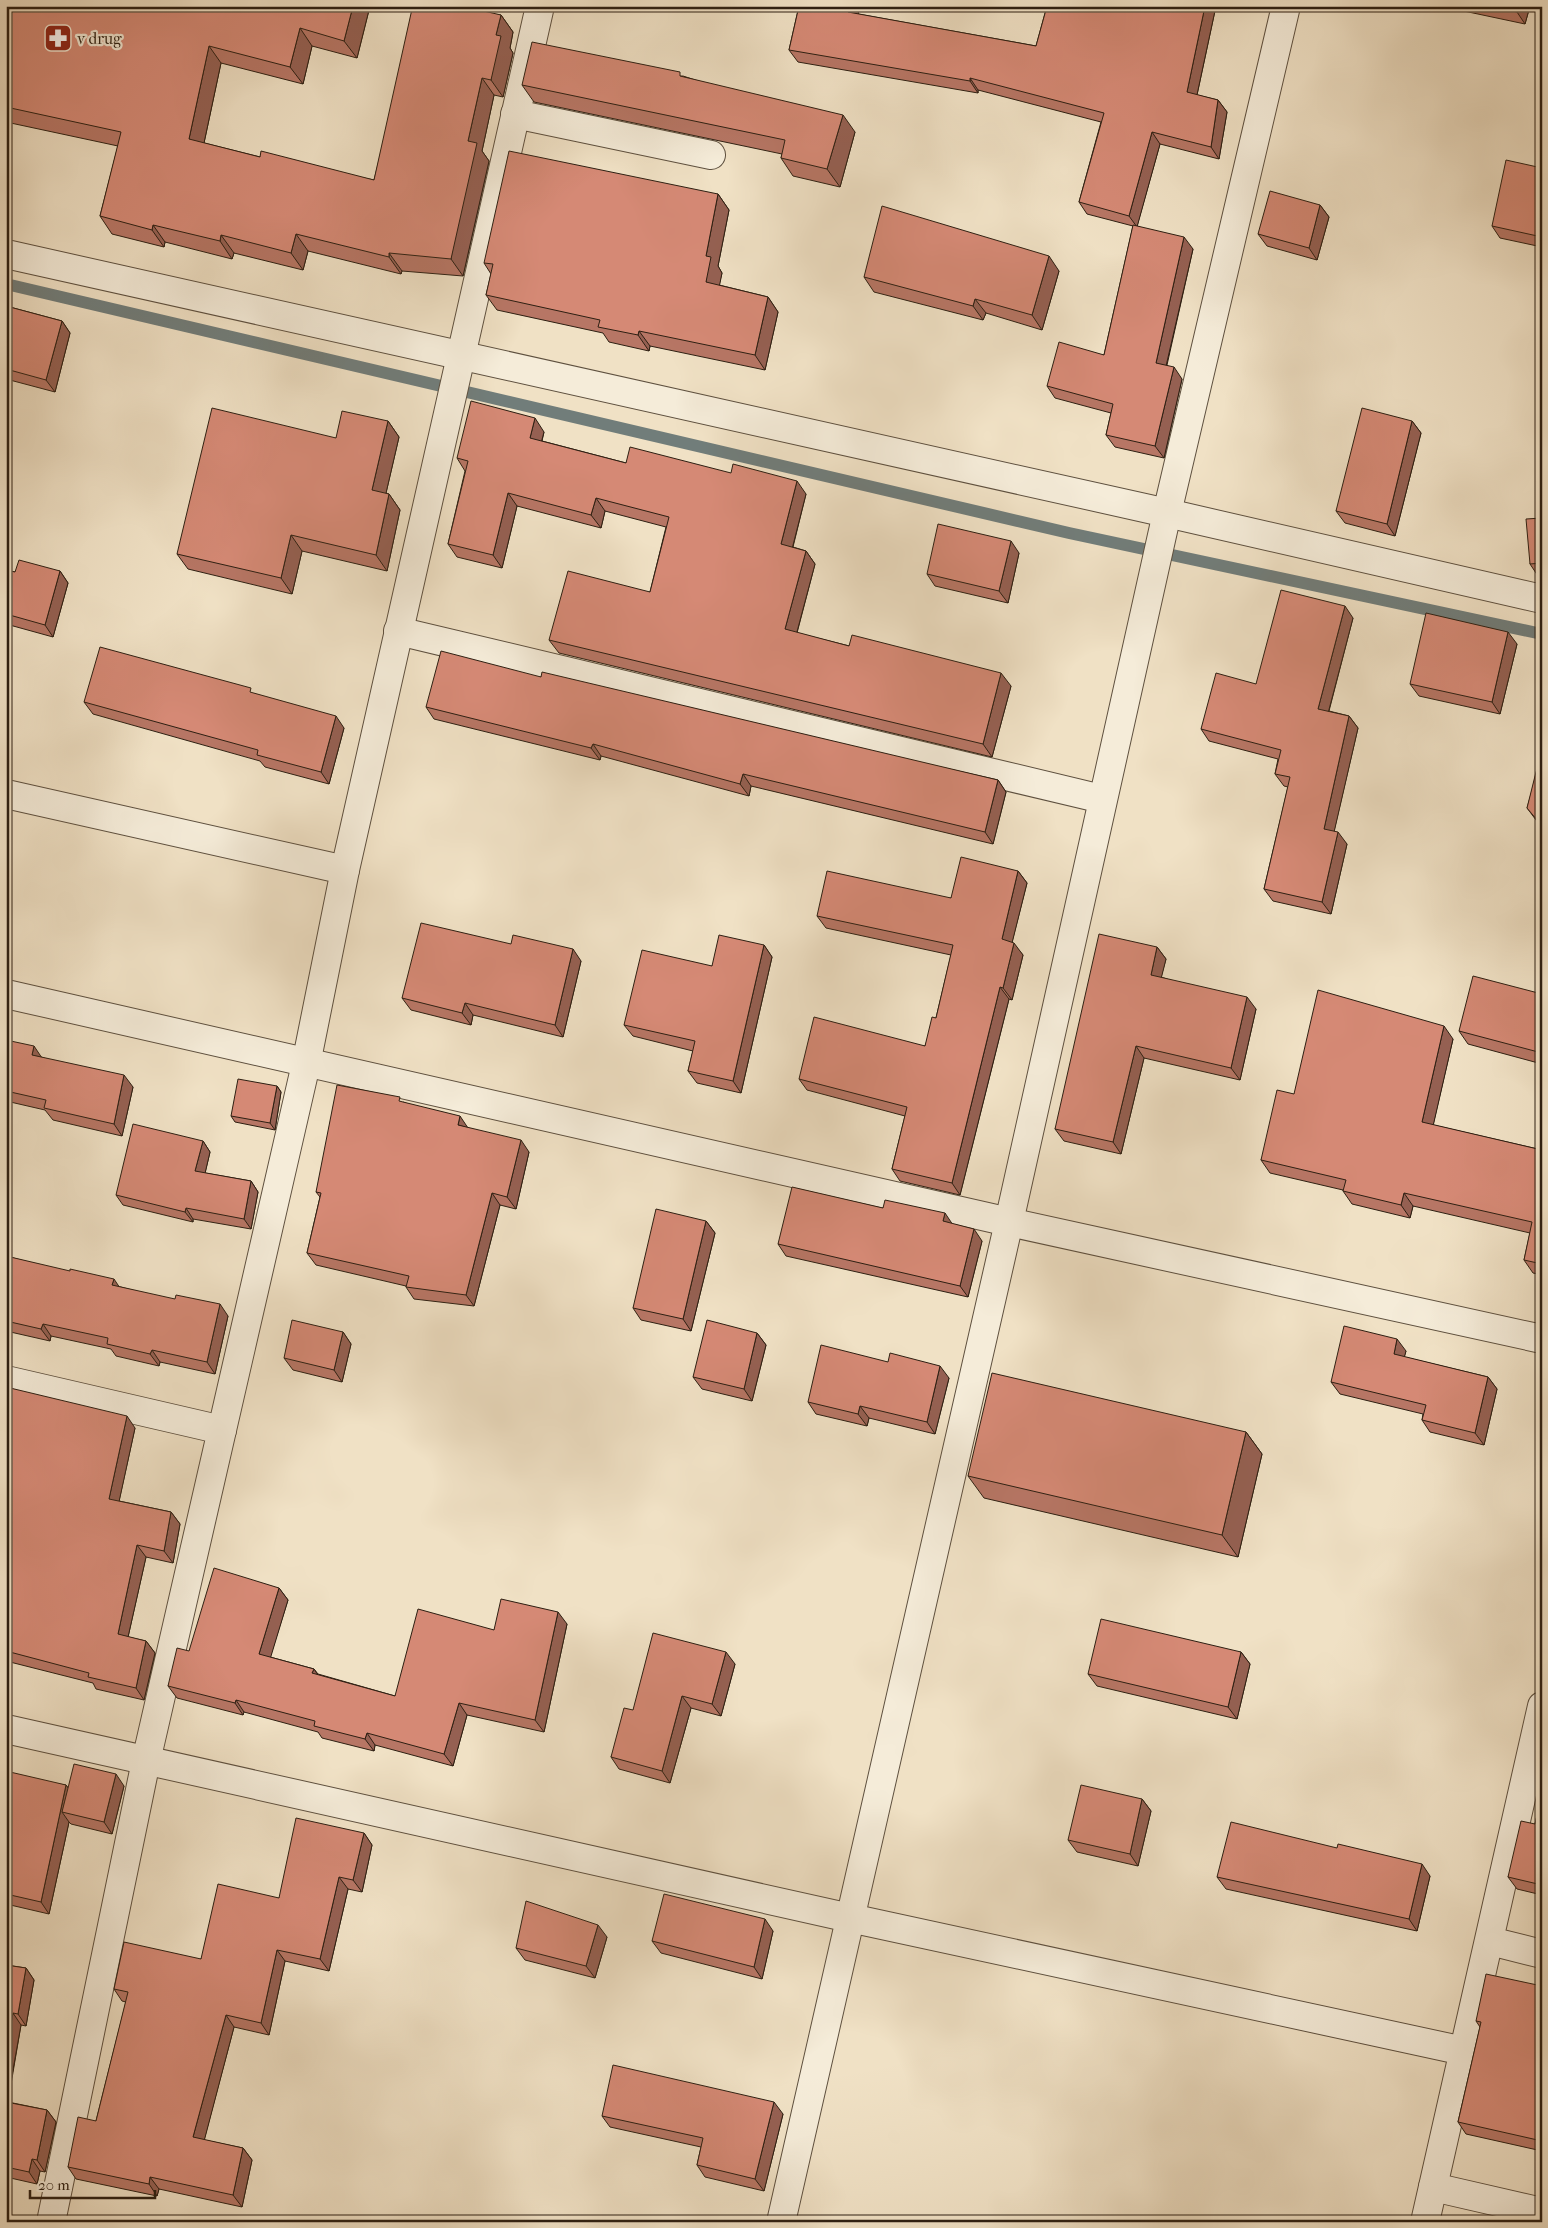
<svg xmlns="http://www.w3.org/2000/svg" width="1548" height="2228" viewBox="0 0 1548 2228" font-family="'IM FELL French Canon',serif">
	<style>
		.lines { fill: none; stroke-linecap: round; stroke-linejoin: round }
		.stream { stroke: #717d7a; stroke-width: 12 }
		.minor-casing { stroke: #5e503f; stroke-width: 30 }
		.tertiary-casing { stroke: #5e503f; stroke-width: 30 }
		.minor { stroke: #f5ecd9; stroke-width: 28 }
		.tertiary { stroke: #f5ecd9; stroke-width: 28 }
		.wall { fill: #b77665; stroke: #2d1f12 }
		.shaded-wall { fill: #956052; stroke: #2d1f12 }
		.building { fill: #d58975; stroke: #2d1f12 }
		.labels { text-anchor: middle; dominant-baseline: central; stroke-width: 4.5; stroke-linejoin: round; paint-order: stroke }
		.poi-label { font-size: 16px; fill: #2d1f12; stroke: #f5ecd9; text-anchor: start }
	</style>
	<rect width="100%" height="100%" fill="#f0e1c5"/>
	<filter id="stains"><feTurbulence type="fractalNoise" baseFrequency=".004" numOctaves="4"/><feColorMatrix values="0 0 0 0 .2 0 0 0 0 .09 0 0 0 0 .02 0 0 0 .5 -.17"/></filter>
	<radialGradient id="worn" r=".72"><stop offset=".6" stop-color="#630" stop-opacity="0"/><stop offset="1" stop-color="#630" stop-opacity=".3"/></radialGradient>
	<g class="lines">
		<polyline class="stream" points="6,284 1069,533 1542,634"/>
		<g class="minor-casing">
			<g id="minor">
				<polyline points="515,114 711,155"/>
				<polyline points="1167,513 1286,6"/>
				<polyline points="398,631 1102,799"/>
				<polyline points="6,794 345,870"/>
				<polyline points="6,994 1009,1222 1542,1339"/>
				<polyline points="6,1380 222,1430"/>
				<polyline points="6,1729 850,1918 1464,2051"/>
				<polyline points="1490,1941 1542,1954"/>
				<polyline points="1433,2187 1542,2212"/>
				<polyline points="51,2222 146,1761 306,1064 345,870 540,6"/>
				<polyline points="1425,2222 1542,1706"/>
			</g>
		</g>
		<g class="tertiary-casing">
			<g id="tertiary">
				<polyline points="6,254 1167,513 1542,599"/>
				<polyline points="781,2222 1009,1222 1167,513"/>
			</g>
		</g>
		<use href="#minor" class="minor"/>
		<use href="#tertiary" class="tertiary"/>
	</g>
	<g class="wall">
		<polygon points="6,6 366,6 369,10 357,58 312,46 303,84 221,63 204,143 260,157 374,180 417,10 501,15 513,32 510,48 513,53 503,97 494,95 482,151 489,161 463,276 402,271 401,274 308,251 303,270 234,253 232,259 165,242 164,247 112,234 100,216 118,146 6,122"/>
		<polygon points="799,6 860,6 858,14 1036,46 1047,6 1216,6 1197,95 1218,100 1227,112 1219,159 1160,144 1137,226 1193,249 1167,365 1182,379 1164,458 1115,447 1106,435 1111,413 1055,398 1047,386 1104,355 1133,226 1087,214 1079,202 1101,122 978,90 978,93 798,62 789,50"/>
		<polygon points="1457,6 1530,6 1525,24 1459,10"/>
		<polygon points="683,76 855,132 840,187 793,176 781,158 782,154 534,102 522,85"/>
		<polygon points="1542,168 1542,247 1500,238 1492,226"/>
		<polygon points="718,194 729,210 718,266 722,273 719,285 768,297 778,312 765,370 650,346 649,351 609,342 603,333 497,310 486,295 491,274 484,263"/>
		<polygon points="1320,205 1329,217 1317,260 1267,246 1258,234"/>
		<polygon points="1059,271 1042,330 986,313 983,320 874,292 864,277"/>
		<polygon points="6,306 62,321 70,333 55,392 6,379"/>
		<polygon points="388,421 399,437 386,493 389,494 400,510 387,571 302,551 292,594 188,569 177,554 336,438"/>
		<polygon points="1412,421 1421,433 1395,536 1345,523 1336,511"/>
		<polygon points="544,432 542,441 626,463 806,494 793,547 806,551 815,564 797,633 1011,686 992,757 559,653 549,640 650,592 666,527 605,511 601,528 517,506 502,568 457,557 448,544 465,471 457,458"/>
		<polygon points="1542,518 1542,575 1538,576 1530,564"/>
		<polygon points="1019,553 1008,603 935,586 927,574"/>
		<polygon points="6,570 15,572 60,571 68,583 53,637 6,624"/>
		<polygon points="1353,618 1329,711 1349,716 1358,728 1334,831 1347,844 1331,914 1273,901 1264,889 1288,787 1284,786 1275,774 1278,759 1209,741 1201,729 1256,684"/>
		<polygon points="1517,644 1500,714 1419,696 1410,684"/>
		<polygon points="541,677 998,780 1006,792 993,844 751,786 749,796 601,756 600,760 434,719 426,707"/>
		<polygon points="255,694 344,728 329,784 265,767 260,761 93,714 84,702"/>
		<polygon points="1542,756 1542,828 1527,808"/>
		<polygon points="1018,871 1027,883 1012,942 1023,955 1012,1000 1009,999 960,1195 900,1181 892,1169 905,1116 807,1090 799,1079 925,1046 936,1018 951,955 826,928 817,916 951,898"/>
		<polygon points="764,945 772,957 741,1093 697,1083 688,1071 693,1051 633,1036 624,1025 712,966"/>
		<polygon points="1157,947 1166,959 1161,977 1256,1009 1240,1080 1144,1058 1121,1154 1064,1141 1055,1129"/>
		<polygon points="581,961 563,1037 473,1015 471,1025 411,1010 402,998"/>
		<polygon points="1542,994 1542,1064 1468,1044 1459,1031"/>
		<polygon points="1453,1039 1433,1125 1542,1150 1542,1275 1533,1273 1524,1260 1530,1233 1413,1206 1410,1218 1352,1204 1343,1191 1343,1190 1270,1173 1261,1160 1294,1094"/>
		<polygon points="6,1040 41,1057 133,1087 122,1136 53,1120 45,1110 6,1101"/>
		<polygon points="277,1086 281,1092 275,1130 235,1122 231,1116"/>
		<polygon points="403,1102 529,1152 516,1209 500,1205 474,1306 414,1299 406,1287 406,1286 316,1265 307,1253 320,1197 316,1192"/>
		<polygon points="203,1141 210,1152 205,1173 251,1181 258,1192 251,1229 193,1219 193,1222 123,1205 116,1195"/>
		<polygon points="883,1208 952,1224 982,1241 968,1297 786,1256 778,1244"/>
		<polygon points="706,1221 715,1233 691,1331 641,1320 633,1308"/>
		<polygon points="6,1256 228,1316 215,1374 160,1362 159,1366 116,1356 111,1349 51,1336 50,1341 6,1331"/>
		<polygon points="343,1332 351,1344 342,1382 293,1370 284,1358"/>
		<polygon points="757,1333 766,1345 752,1401 702,1389 693,1377"/>
		<polygon points="1406,1351 1404,1357 1488,1377 1497,1389 1484,1445 1430,1432 1422,1420 1423,1414 1340,1394 1331,1382"/>
		<polygon points="949,1378 935,1434 869,1418 867,1426 816,1414 808,1402"/>
		<polygon points="6,1387 135,1428 119,1501 171,1512 180,1524 173,1563 146,1557 128,1637 146,1641 155,1653 144,1700 96,1689 93,1683 6,1661"/>
		<polygon points="1246,1432 1262,1454 1238,1557 984,1498 968,1476"/>
		<polygon points="279,1588 288,1600 270,1657 314,1669 318,1674 395,1696 494,1630 567,1624 544,1732 467,1715 453,1766 375,1745 374,1751 322,1738 318,1732 244,1712 243,1715 177,1698 168,1686 189,1651"/>
		<polygon points="1241,1652 1250,1664 1237,1719 1097,1686 1088,1674"/>
		<polygon points="735,1664 721,1716 691,1708 670,1783 619,1769 611,1757 633,1710"/>
		<polygon points="6,1777 66,1785 68,1788 124,1786 112,1834 71,1824 69,1822 49,1914 6,1904"/>
		<polygon points="1542,1793 1542,1895 1517,1889 1508,1877 1535,1824"/>
		<polygon points="1142,1799 1151,1811 1138,1866 1077,1852 1068,1840"/>
		<polygon points="364,1833 372,1845 362,1892 348,1889 329,1971 285,1961 269,2035 234,2027 204,2140 243,2148 252,2160 242,2207 159,2189 157,2196 76,2179 68,2167 96,2121 126,2002 122,2001 114,1989 201,1959 279,1898"/>
		<polygon points="1430,1876 1417,1931 1226,1889 1217,1877"/>
		<polygon points="773,1931 762,1979 661,1953 652,1941"/>
		<polygon points="607,1937 595,1978 525,1960 516,1948"/>
		<polygon points="6,1965 26,1968 34,1980 26,2026 21,2025 8,2102 47,2110 56,2122 45,2172 40,2171 37,2184 6,2177"/>
		<polygon points="1542,1986 1542,2151 1466,2134 1458,2122 1480,2027 1476,2021"/>
		<polygon points="783,2114 764,2191 705,2177 697,2165 701,2147 610,2127 602,2116"/>
	</g>
	<g class="shaded-wall">
		<polygon points="353,6 366,6 369,10 357,58 344,41"/>
		<polygon points="849,6 860,6 856,23 848,12"/>
		<polygon points="1205,6 1216,6 1195,104 1187,92"/>
		<polygon points="1519,6 1530,6 1525,24 1517,12"/>
		<polygon points="501,15 513,32 510,48 513,53 503,97 491,80 496,35"/>
		<polygon points="300,28 312,46 303,84 290,67"/>
		<polygon points="209,46 221,63 201,157 189,139"/>
		<polygon points="482,78 494,95 482,151 489,161 463,276 451,259 468,141"/>
		<polygon points="970,78 978,90 978,93 970,81"/>
		<polygon points="1218,100 1227,112 1219,159 1211,147"/>
		<polygon points="843,115 855,132 840,187 827,169"/>
		<polygon points="1152,132 1160,144 1137,227 1129,216"/>
		<polygon points="718,194 729,210 718,266 722,273 717,298 706,282 706,256"/>
		<polygon points="1320,205 1329,217 1317,260 1309,248"/>
		<polygon points="153,225 165,242 164,247 152,230"/>
		<polygon points="296,234 308,251 303,270 291,253"/>
		<polygon points="221,235 234,253 232,259 220,241"/>
		<polygon points="1184,237 1193,249 1164,375 1156,363"/>
		<polygon points="389,253 402,271 401,274 389,257"/>
		<polygon points="1049,256 1059,271 1042,330 1032,315"/>
		<polygon points="768,297 778,312 765,370 755,355"/>
		<polygon points="975,299 986,313 983,320 973,306"/>
		<polygon points="62,321 70,333 55,392 46,380"/>
		<polygon points="639,331 650,346 649,351 638,335"/>
		<polygon points="1174,367 1182,379 1164,458 1155,446"/>
		<polygon points="535,418 544,432 539,451 530,438"/>
		<polygon points="388,421 399,437 383,506 372,490"/>
		<polygon points="1412,421 1421,433 1395,536 1387,524"/>
		<polygon points="797,481 806,494 790,557 781,544"/>
		<polygon points="508,493 517,506 502,568 493,555"/>
		<polygon points="389,494 400,510 387,571 376,555"/>
		<polygon points="596,498 605,511 601,528 591,515"/>
		<polygon points="291,535 302,551 292,594 281,578"/>
		<polygon points="1011,541 1019,553 1008,603 999,591"/>
		<polygon points="806,551 815,564 794,643 785,629"/>
		<polygon points="60,571 68,583 53,637 45,625"/>
		<polygon points="1345,606 1353,618 1326,721 1318,709"/>
		<polygon points="1508,632 1517,644 1500,714 1492,702"/>
		<polygon points="1001,673 1011,686 992,757 983,744"/>
		<polygon points="336,716 344,728 329,784 321,772"/>
		<polygon points="1349,716 1358,728 1332,841 1324,829"/>
		<polygon points="593,744 601,756 600,760 591,748"/>
		<polygon points="743,774 751,786 749,796 740,784"/>
		<polygon points="998,780 1006,792 993,844 985,832"/>
		<polygon points="1338,832 1347,844 1331,914 1322,902"/>
		<polygon points="1018,871 1027,883 1010,951 1002,939"/>
		<polygon points="1014,943 1023,955 1012,1000 1003,988"/>
		<polygon points="764,945 772,957 741,1093 733,1081"/>
		<polygon points="1157,947 1166,959 1159,987 1151,975"/>
		<polygon points="573,949 581,961 563,1037 555,1025"/>
		<polygon points="1000,987 1009,999 960,1195 952,1183"/>
		<polygon points="1247,997 1256,1009 1240,1080 1231,1068"/>
		<polygon points="465,1003 473,1015 471,1025 462,1013"/>
		<polygon points="1444,1026 1453,1039 1431,1135 1422,1122"/>
		<polygon points="34,1046 42,1058 32,1055"/>
		<polygon points="1136,1046 1144,1058 1121,1154 1113,1142"/>
		<polygon points="124,1075 133,1087 122,1136 114,1124"/>
		<polygon points="277,1086 281,1092 275,1130 270,1123"/>
		<polygon points="460,1116 468,1128 458,1125"/>
		<polygon points="521,1140 529,1152 516,1209 507,1197"/>
		<polygon points="203,1141 210,1152 203,1182 195,1171"/>
		<polygon points="251,1181 258,1192 251,1229 244,1219"/>
		<polygon points="492,1193 500,1205 474,1306 466,1295"/>
		<polygon points="1404,1193 1413,1206 1410,1218 1401,1205"/>
		<polygon points="186,1208 193,1219 193,1222 185,1212"/>
		<polygon points="945,1213 953,1225 943,1221"/>
		<polygon points="706,1221 715,1233 691,1331 683,1319"/>
		<polygon points="974,1229 982,1241 968,1297 960,1286"/>
		<polygon points="114,1279 122,1291 112,1285"/>
		<polygon points="220,1304 228,1316 215,1374 207,1362"/>
		<polygon points="43,1324 51,1336 50,1341 41,1329"/>
		<polygon points="343,1332 351,1344 342,1382 334,1370"/>
		<polygon points="757,1333 766,1345 752,1401 744,1389"/>
		<polygon points="1397,1339 1406,1351 1402,1366 1394,1354"/>
		<polygon points="152,1350 160,1362 159,1366 150,1354"/>
		<polygon points="940,1366 949,1378 935,1434 927,1422"/>
		<polygon points="1488,1377 1497,1389 1484,1445 1475,1433"/>
		<polygon points="860,1406 869,1418 867,1426 858,1414"/>
		<polygon points="127,1416 135,1428 117,1511 109,1499"/>
		<polygon points="1246,1432 1262,1454 1238,1557 1222,1535"/>
		<polygon points="171,1512 180,1524 173,1563 164,1551"/>
		<polygon points="137,1545 146,1557 126,1646 118,1634"/>
		<polygon points="279,1588 288,1600 268,1666 259,1654"/>
		<polygon points="558,1612 567,1624 544,1732 535,1720"/>
		<polygon points="146,1641 155,1653 144,1700 136,1688"/>
		<polygon points="726,1652 735,1664 721,1716 712,1704"/>
		<polygon points="1241,1652 1250,1664 1237,1719 1228,1707"/>
		<polygon points="314,1669 322,1681 312,1673"/>
		<polygon points="682,1696 691,1708 670,1783 662,1771"/>
		<polygon points="236,1700 244,1712 243,1715 235,1703"/>
		<polygon points="459,1703 467,1715 453,1766 444,1754"/>
		<polygon points="367,1733 375,1745 374,1751 365,1739"/>
		<polygon points="116,1774 124,1786 112,1834 104,1822"/>
		<polygon points="66,1785 75,1797 62,1812 69,1822 49,1914 41,1902"/>
		<polygon points="1142,1799 1151,1811 1138,1866 1130,1854"/>
		<polygon points="364,1833 372,1845 362,1892 353,1880"/>
		<polygon points="1422,1864 1430,1876 1417,1931 1409,1919"/>
		<polygon points="339,1877 348,1889 329,1971 320,1959"/>
		<polygon points="765,1919 773,1931 762,1979 754,1967"/>
		<polygon points="598,1925 607,1937 595,1978 586,1966"/>
		<polygon points="277,1950 285,1961 269,2035 261,2023"/>
		<polygon points="26,1968 34,1980 26,2026 18,2014"/>
		<polygon points="13,2013 21,2025 6,2109 6,2050"/>
		<polygon points="226,2015 234,2027 202,2149 193,2137"/>
		<polygon points="774,2102 783,2114 764,2191 755,2179"/>
		<polygon points="47,2110 56,2122 45,2172 37,2160"/>
		<polygon points="243,2148 252,2160 242,2207 233,2195"/>
		<polygon points="32,2159 40,2171 37,2184 29,2172"/>
		<polygon points="150,2177 159,2189 157,2196 149,2184"/>
	</g>
	<g class="building">
		<polygon points="6,6 353,6 344,41 300,28 290,67 209,46 189,139 260,157 261,151 374,180 412,9 417,10 418,6 462,6 501,15 496,35 501,36 491,80 482,78 468,141 477,143 451,259 389,253 389,257 296,234 291,253 221,235 220,241 153,225 152,230 100,216 121,132 6,107"/>
		<polygon points="799,6 849,6 848,12 1036,46 1047,6 1205,6 1187,92 1218,100 1211,147 1152,132 1129,216 1079,202 1104,113 970,78 970,81 789,50"/>
		<polygon points="1489,6 1519,6 1517,12"/>
		<polygon points="532,42 680,72 680,76 843,115 827,169 781,158 785,140 522,85"/>
		<polygon points="509,151 718,194 706,256 711,257 706,282 768,297 755,355 639,331 638,335 598,327 600,320 486,295 493,264 484,263"/>
		<polygon points="1506,160 1542,168 1542,237 1492,226"/>
		<polygon points="1270,191 1320,205 1309,248 1258,234"/>
		<polygon points="882,206 1049,256 1032,315 975,299 973,306 864,277"/>
		<polygon points="1133,225 1184,237 1156,363 1174,367 1155,446 1106,435 1113,404 1047,386 1059,342 1104,355"/>
		<polygon points="6,306 62,321 46,380 6,369"/>
		<polygon points="471,401 535,418 530,438 626,463 630,447 731,473 733,464 797,481 781,544 806,551 785,629 849,646 852,635 1001,673 983,744 549,640 568,571 650,592 669,517 596,498 591,515 508,493 493,555 448,544 468,461 457,458"/>
		<polygon points="212,408 336,438 342,411 388,421 372,490 389,494 376,555 291,535 281,578 177,554"/>
		<polygon points="1362,408 1412,421 1387,524 1336,511"/>
		<polygon points="1542,518 1542,563 1530,564 1526,519"/>
		<polygon points="938,524 1011,541 999,591 927,574"/>
		<polygon points="19,560 60,571 45,625 6,614 6,570 15,572"/>
		<polygon points="1281,590 1345,606 1318,709 1349,716 1324,829 1338,832 1322,902 1264,889 1290,777 1275,774 1281,750 1201,729 1216,673 1256,684"/>
		<polygon points="1426,613 1508,632 1492,702 1410,684"/>
		<polygon points="100,647 251,688 250,692 336,716 321,772 257,755 258,750 84,702"/>
		<polygon points="441,651 541,677 542,672 998,780 985,832 743,774 740,784 593,744 591,748 426,707"/>
		<polygon points="1542,756 1542,826 1527,808 1536,772"/>
		<polygon points="961,857 1018,871 1002,939 1014,943 1003,988 1000,987 952,1183 892,1169 907,1107 799,1079 814,1017 925,1046 932,1017 936,1018 953,945 817,916 827,871 951,898"/>
		<polygon points="421,923 511,944 513,935 573,949 555,1025 465,1003 462,1013 402,998"/>
		<polygon points="1099,934 1157,947 1151,975 1247,997 1231,1068 1136,1046 1113,1142 1055,1129"/>
		<polygon points="719,935 764,945 733,1081 688,1071 695,1041 624,1025 642,950 712,966"/>
		<polygon points="1473,976 1542,994 1542,1053 1459,1031"/>
		<polygon points="1318,990 1444,1026 1422,1122 1542,1150 1542,1264 1524,1260 1532,1222 1404,1193 1401,1205 1343,1191 1346,1180 1261,1160 1277,1090 1294,1094"/>
		<polygon points="6,1040 34,1046 32,1055 124,1075 114,1124 44,1108 46,1100 6,1091"/>
		<polygon points="238,1079 277,1086 270,1123 231,1116"/>
		<polygon points="337,1085 400,1097 399,1101 460,1116 458,1125 521,1140 507,1197 492,1193 466,1295 406,1287 409,1276 307,1253 321,1193 316,1192"/>
		<polygon points="133,1124 203,1141 195,1171 251,1181 244,1219 186,1208 185,1212 116,1195"/>
		<polygon points="792,1187 883,1208 885,1200 945,1213 943,1221 974,1229 960,1286 778,1244"/>
		<polygon points="656,1209 706,1221 683,1319 633,1308"/>
		<polygon points="6,1256 70,1271 70,1269 114,1279 112,1285 175,1299 176,1295 220,1304 207,1362 152,1350 150,1354 107,1344 108,1338 43,1324 41,1329 6,1321"/>
		<polygon points="292,1320 343,1332 334,1370 284,1358"/>
		<polygon points="707,1320 757,1333 744,1389 693,1377"/>
		<polygon points="1344,1326 1397,1339 1394,1354 1488,1377 1475,1433 1422,1420 1426,1405 1331,1382"/>
		<polygon points="821,1345 888,1362 890,1353 940,1366 927,1422 860,1406 858,1414 808,1402"/>
		<polygon points="992,1373 1246,1432 1222,1535 968,1476"/>
		<polygon points="6,1387 127,1416 109,1499 171,1512 164,1551 137,1545 118,1634 146,1641 136,1688 88,1677 89,1673 6,1651"/>
		<polygon points="214,1568 279,1588 259,1654 314,1669 312,1673 395,1696 418,1609 494,1630 501,1599 558,1612 535,1720 459,1703 444,1754 367,1733 365,1739 314,1726 315,1721 236,1700 235,1703 168,1686 177,1648 189,1651"/>
		<polygon points="1101,1619 1241,1652 1228,1707 1088,1674"/>
		<polygon points="653,1633 726,1652 712,1704 682,1696 662,1771 611,1757 624,1708 633,1710"/>
		<polygon points="74,1764 116,1774 104,1822 62,1812"/>
		<polygon points="10,1772 66,1785 41,1902 6,1894 6,1777 9,1777"/>
		<polygon points="1081,1785 1142,1799 1130,1854 1068,1840"/>
		<polygon points="1542,1793 1542,1885 1508,1877 1521,1821 1535,1824"/>
		<polygon points="296,1818 364,1833 353,1880 339,1877 320,1959 277,1950 261,2023 226,2015 193,2137 243,2148 233,2195 150,2177 149,2184 68,2167 78,2117 96,2121 128,1992 114,1989 124,1942 201,1959 218,1884 279,1898"/>
		<polygon points="1231,1822 1337,1848 1338,1844 1422,1864 1409,1919 1217,1877"/>
		<polygon points="664,1894 765,1919 754,1967 652,1941"/>
		<polygon points="526,1901 598,1925 586,1966 516,1948"/>
		<polygon points="6,1965 26,1968 18,2014 13,2013 6,2050"/>
		<polygon points="1486,1974 1542,1986 1542,2141 1458,2122 1481,2022 1476,2021"/>
		<polygon points="613,2065 774,2102 755,2179 697,2165 703,2138 602,2116"/>
		<polygon points="6,2102 47,2110 37,2160 32,2159 29,2172 6,2167"/>
	</g>
	<defs>
		<g id="pharmacy-square" transform="scale(1.4375)"><rect x="-9" y="-9" width="18" height="18" rx="4" fill="#8f2418" stroke="#f5ecd9"/><path d="M-2-6h4v4h4v4h-4v4h-4v-4h-4v-4h4Z" fill="#fff"/></g>
	</defs>
	<g fill-rule="evenodd">
		<use href="#pharmacy-square" x="58" y="38"/>
	</g>
	<g class="labels">
		<g class="poi-label">
			<text x="77" y="38">v drug</text>
		</g>
	</g>
	<rect width="1548" height="2228" fill="none" stroke="#f0e1c5" stroke-width="25"/>
	<rect x="8" y="8" width="1533" height="2213" fill="none" stroke="#2d1f12" stroke-width="2.5"/>
	<rect x="12" y="12" width="1523" height="2203" fill="none" stroke="#2d1f12"/>
	<path d="M30 2190v8h125v-8" fill="none" stroke="#2d1f12" stroke-width="2.5"/>
	<text x="38" y="2190" font-size="15" fill="#2d1f12" stroke="#f5ecd9" stroke-width="4" paint-order="stroke">20 m</text>
	<rect width="100%" height="100%" filter="url(#stains)"/>
	<rect width="100%" height="100%" fill="url(#worn)"/>
</svg>
